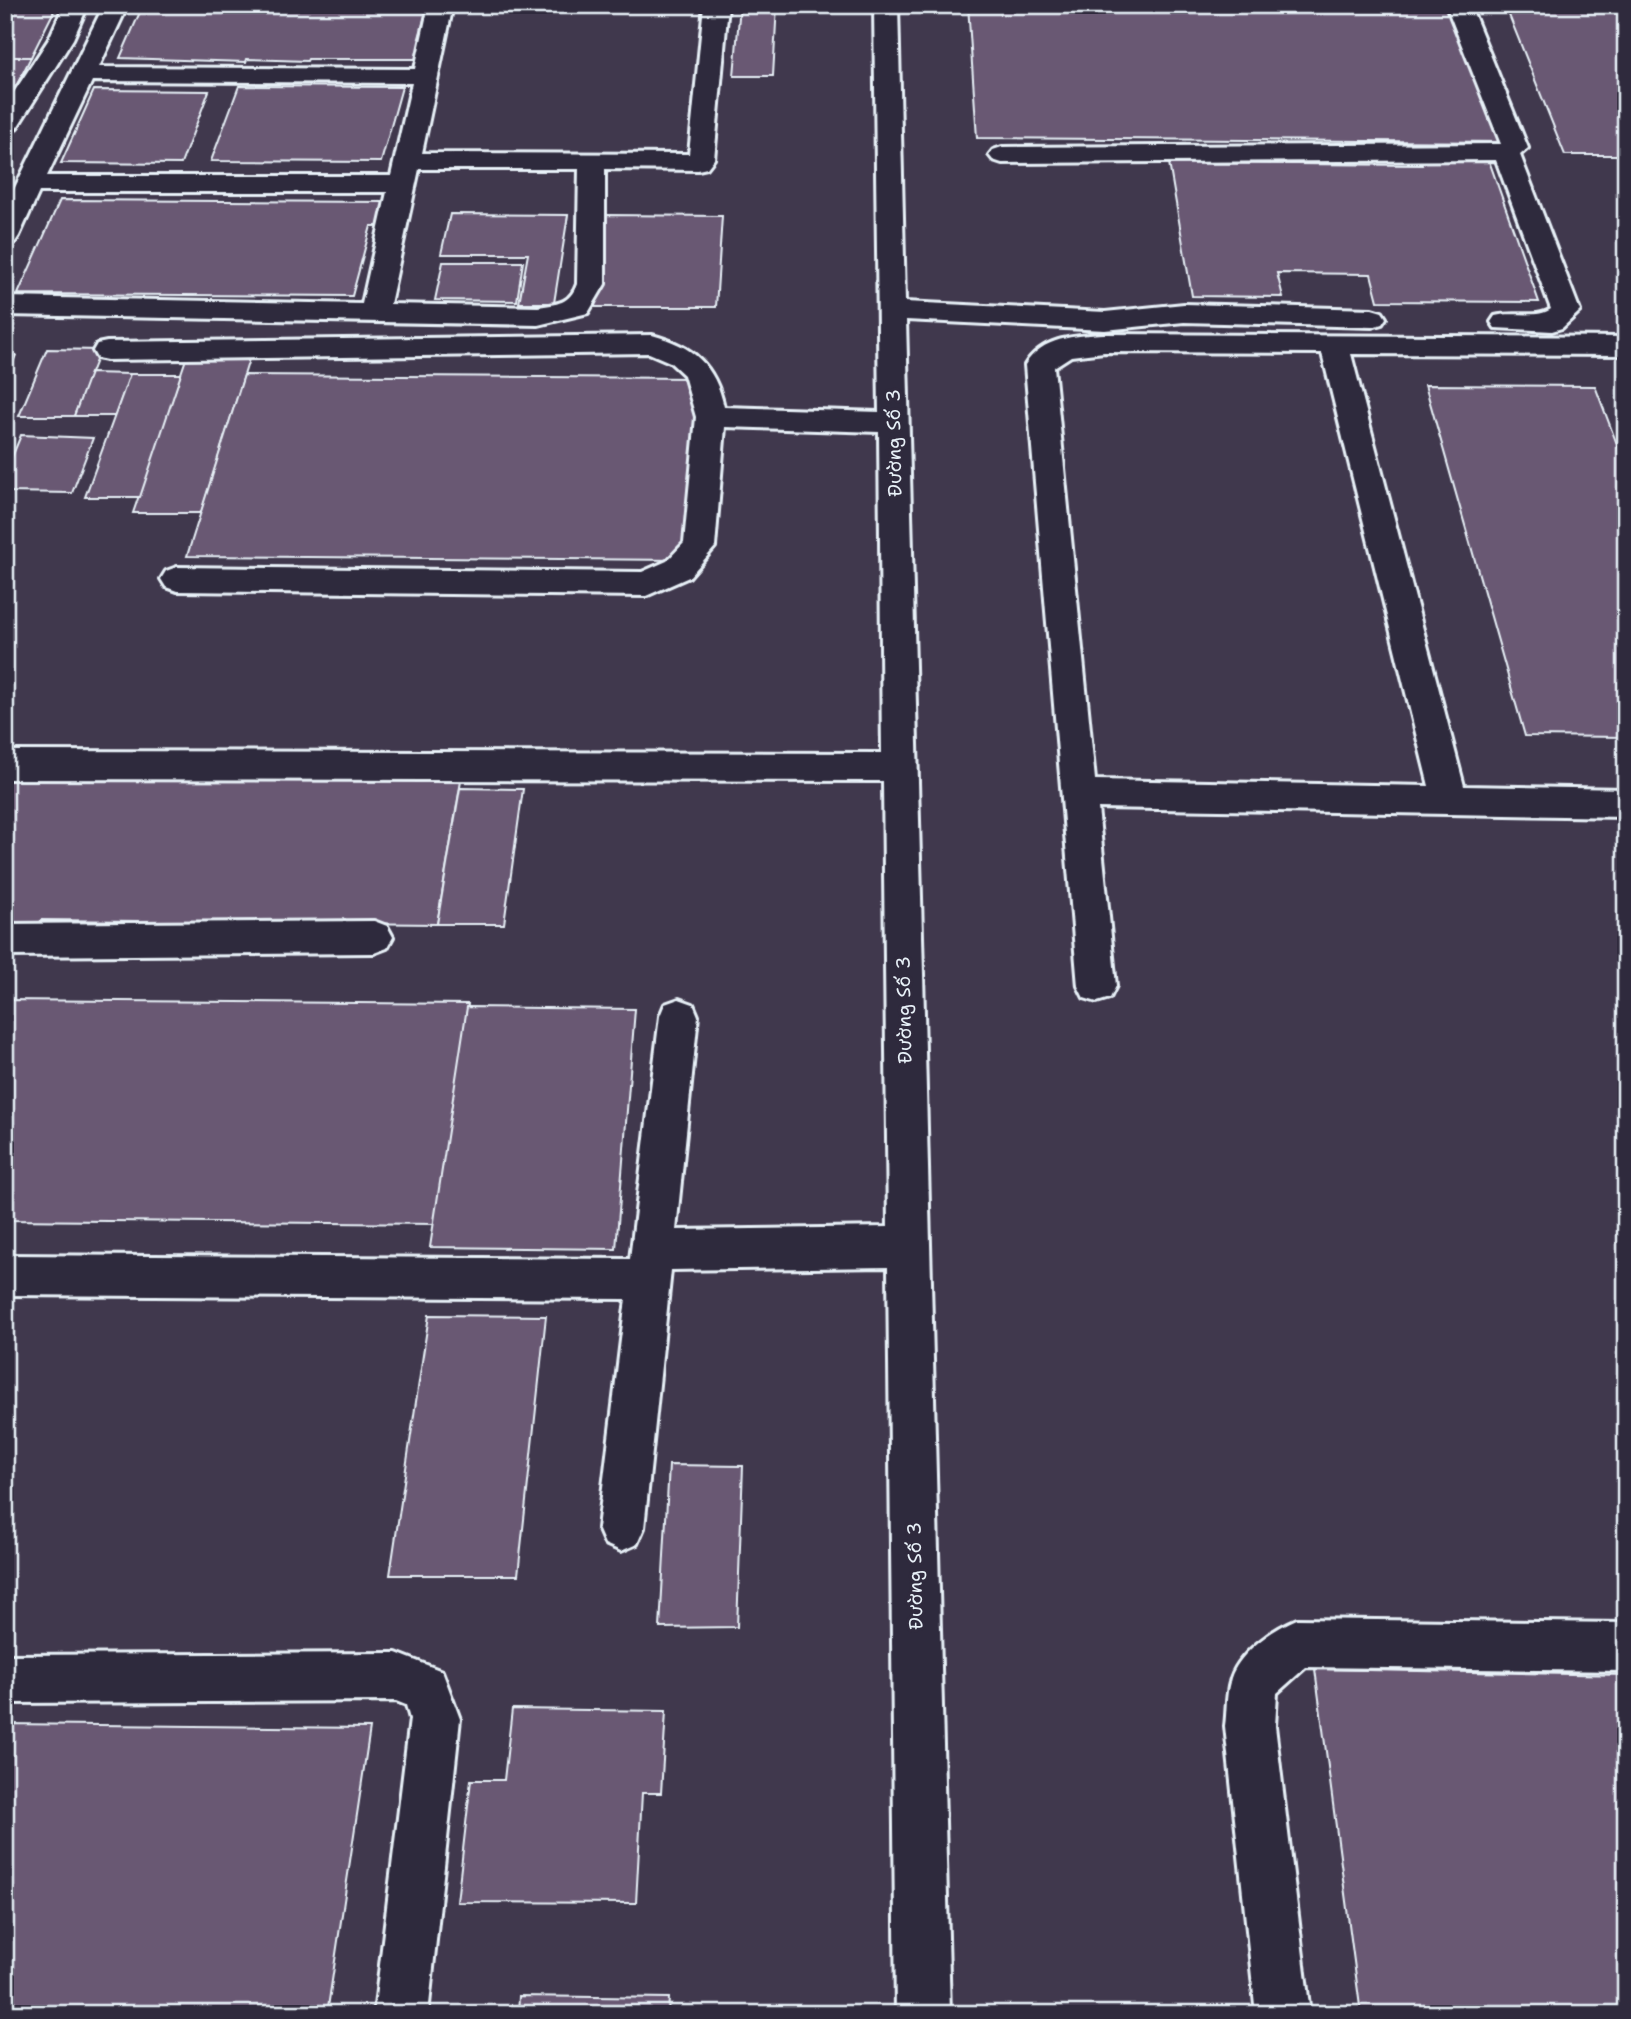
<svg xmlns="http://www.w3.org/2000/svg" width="1631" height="2019" viewBox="0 0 1631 2019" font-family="'Shantell Sans',sans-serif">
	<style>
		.built { fill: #40384d }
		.building { fill: #695973; stroke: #e8f1f8; stroke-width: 2 }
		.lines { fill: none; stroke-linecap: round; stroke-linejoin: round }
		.minor-casing { stroke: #e8f1f8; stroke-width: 6 }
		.minor { fill: #2f2a3d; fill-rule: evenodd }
		.labels { text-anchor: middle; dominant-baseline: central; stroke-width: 6; stroke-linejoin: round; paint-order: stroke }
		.street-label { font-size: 19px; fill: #e8f1f8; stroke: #2f2a3d }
	</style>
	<rect width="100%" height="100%" fill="#2f2a3d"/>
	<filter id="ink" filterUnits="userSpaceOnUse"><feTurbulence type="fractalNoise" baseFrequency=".0143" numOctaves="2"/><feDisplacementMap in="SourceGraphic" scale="14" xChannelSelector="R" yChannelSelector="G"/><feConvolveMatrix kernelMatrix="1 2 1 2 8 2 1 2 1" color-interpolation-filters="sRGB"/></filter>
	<g filter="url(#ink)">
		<rect class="built" x="5" y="5" width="1621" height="2009"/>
		<g class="building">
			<polygon points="5,5 57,5 31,57 5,57"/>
			<polygon points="143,5 428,5 419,38 431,39 426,59 308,59 307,61 247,59 246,62 120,58"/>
			<polygon points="740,5 777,5 773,76 734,76"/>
			<polygon points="968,5 1453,5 1504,142 977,138"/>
			<polygon points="1505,5 1626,5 1626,155 1565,155"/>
			<polygon points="5,57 31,57 5,108"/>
			<polygon points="239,86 402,87 381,162 211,161"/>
			<polygon points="94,90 209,91 181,164 61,163"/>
			<polygon points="1420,158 1488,158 1539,302 1378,301 1371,274 1277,273 1283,297 1192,296 1169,163 1422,165"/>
			<polygon points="60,200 387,202 380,226 371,226 352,296 18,294"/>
			<polygon points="450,214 568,215 554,303 519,303 528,254 441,254"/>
			<polygon points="607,215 722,216 716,307 595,307"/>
			<polygon points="443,262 523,262 517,301 435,300"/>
			<polygon points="47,349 100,350 74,416 19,416"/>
			<polygon points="5,355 16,355 5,382"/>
			<polygon points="187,356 250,356 201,513 133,513"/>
			<polygon points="90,373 130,374 115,416 74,416"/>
			<polygon points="130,374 181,374 140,497 85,497"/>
			<polygon points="244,375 698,378 683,560 187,556"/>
			<polygon points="1425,385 1595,386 1626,468 1626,737 1525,736"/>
			<polygon points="21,435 93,438 72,493 5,492 5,474"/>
			<polygon points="5,777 461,781 437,924 41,920 40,924 5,924"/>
			<polygon points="460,788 523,789 504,924 437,924"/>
			<polygon points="5,1000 468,1004 435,1224 5,1220"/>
			<polygon points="467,1007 635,1009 616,1249 430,1247"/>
			<polygon points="429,1315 546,1316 518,1575 390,1575"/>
			<polygon points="669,1465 743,1466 737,1627 660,1628"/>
			<polygon points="1315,1669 1626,1675 1626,2014 1361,2014"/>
			<polygon points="512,1709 666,1711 661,1793 642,1793 636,1903 457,1902 471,1780 504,1780"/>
			<polygon points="5,1724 370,1728 327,2014 5,2014"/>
			<polygon points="519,1996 669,1998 668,2014 518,2014"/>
		</g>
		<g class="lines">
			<g class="minor-casing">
				<g id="minor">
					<polygon points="64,5 88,5 73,39 18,126 14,131 5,134 5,106 49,39"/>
					<path d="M104,5H128L99,67L415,69L429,5H453L422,153L689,154L704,5H728L714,159L707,168L698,170L605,169V284L588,313L538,325L5,315V297L362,304L387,192H39L19,236L15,242L5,244V208ZM92,81L412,83L391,176H47ZM419,169H579L577,284C570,304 557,304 538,307L390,304Z"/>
					<path d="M874,5H898L905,302L1105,312L1184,304L1372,309L1382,312L1386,318L1382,324L1372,327L1184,322L1105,330L906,320L950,2014H896L888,1267L671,1270L644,1528L637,1544L621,1551L605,1544L598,1528L626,1299L5,1295V1255L630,1259L660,1016L665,1004L679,999L693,1004L698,1016L676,1230L888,1227L883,781L5,779V751L882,753L879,432L725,427L715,547L689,577L646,596L177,591L166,587L161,579L166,571L177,567L642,572L667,561L684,543L696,417L684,375L670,362L649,353L107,360L97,358L93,351L97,344L107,342L652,335C693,346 715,365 724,407L879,412Z"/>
					<path d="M1446,5H1470L1528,148L1520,155L1580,311L1562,328L1552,331L1495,328L1491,322L1495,316C1512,311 1538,319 1551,309L1496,160L1002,163L993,160L989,155L993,150L1002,147L1501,144Z"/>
					<path d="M1104,334L1626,337V355L1351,354L1464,786L1626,789V817L1098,808L1116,986L1110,998L1097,1002L1084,998L1078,986L1025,365C1042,337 1074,336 1104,334ZM1104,352L1322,353L1429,786L1095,780L1054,367L1071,356Z"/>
					<polygon points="374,921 387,926 393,937 387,948 374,953 5,956 5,924"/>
					<path d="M1297,1619L1626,1623V1671L1306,1667L1277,1693L1275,1726L1310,2014H1256L1225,1726C1227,1712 1226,1696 1230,1682C1236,1654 1273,1629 1297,1619Z"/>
					<polygon points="396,1653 442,1671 460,1719 428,2014 374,2014 410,1719 406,1705 396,1701 5,1703 5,1655"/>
				</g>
			</g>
			<use href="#minor" class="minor"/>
		</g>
	</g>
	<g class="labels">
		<g class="street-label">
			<text transform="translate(894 443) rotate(-91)">Đường Số 3</text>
			<text transform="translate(904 1010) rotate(-91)">Đường Số 3</text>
			<text transform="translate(915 1576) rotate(-91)">Đường Số 3</text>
		</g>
	</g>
	<rect width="1631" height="2019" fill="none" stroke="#2f2a3d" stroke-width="28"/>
	<rect x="14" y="14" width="1603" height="1991" fill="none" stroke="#e8f1f8" stroke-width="2.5" filter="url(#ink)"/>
</svg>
